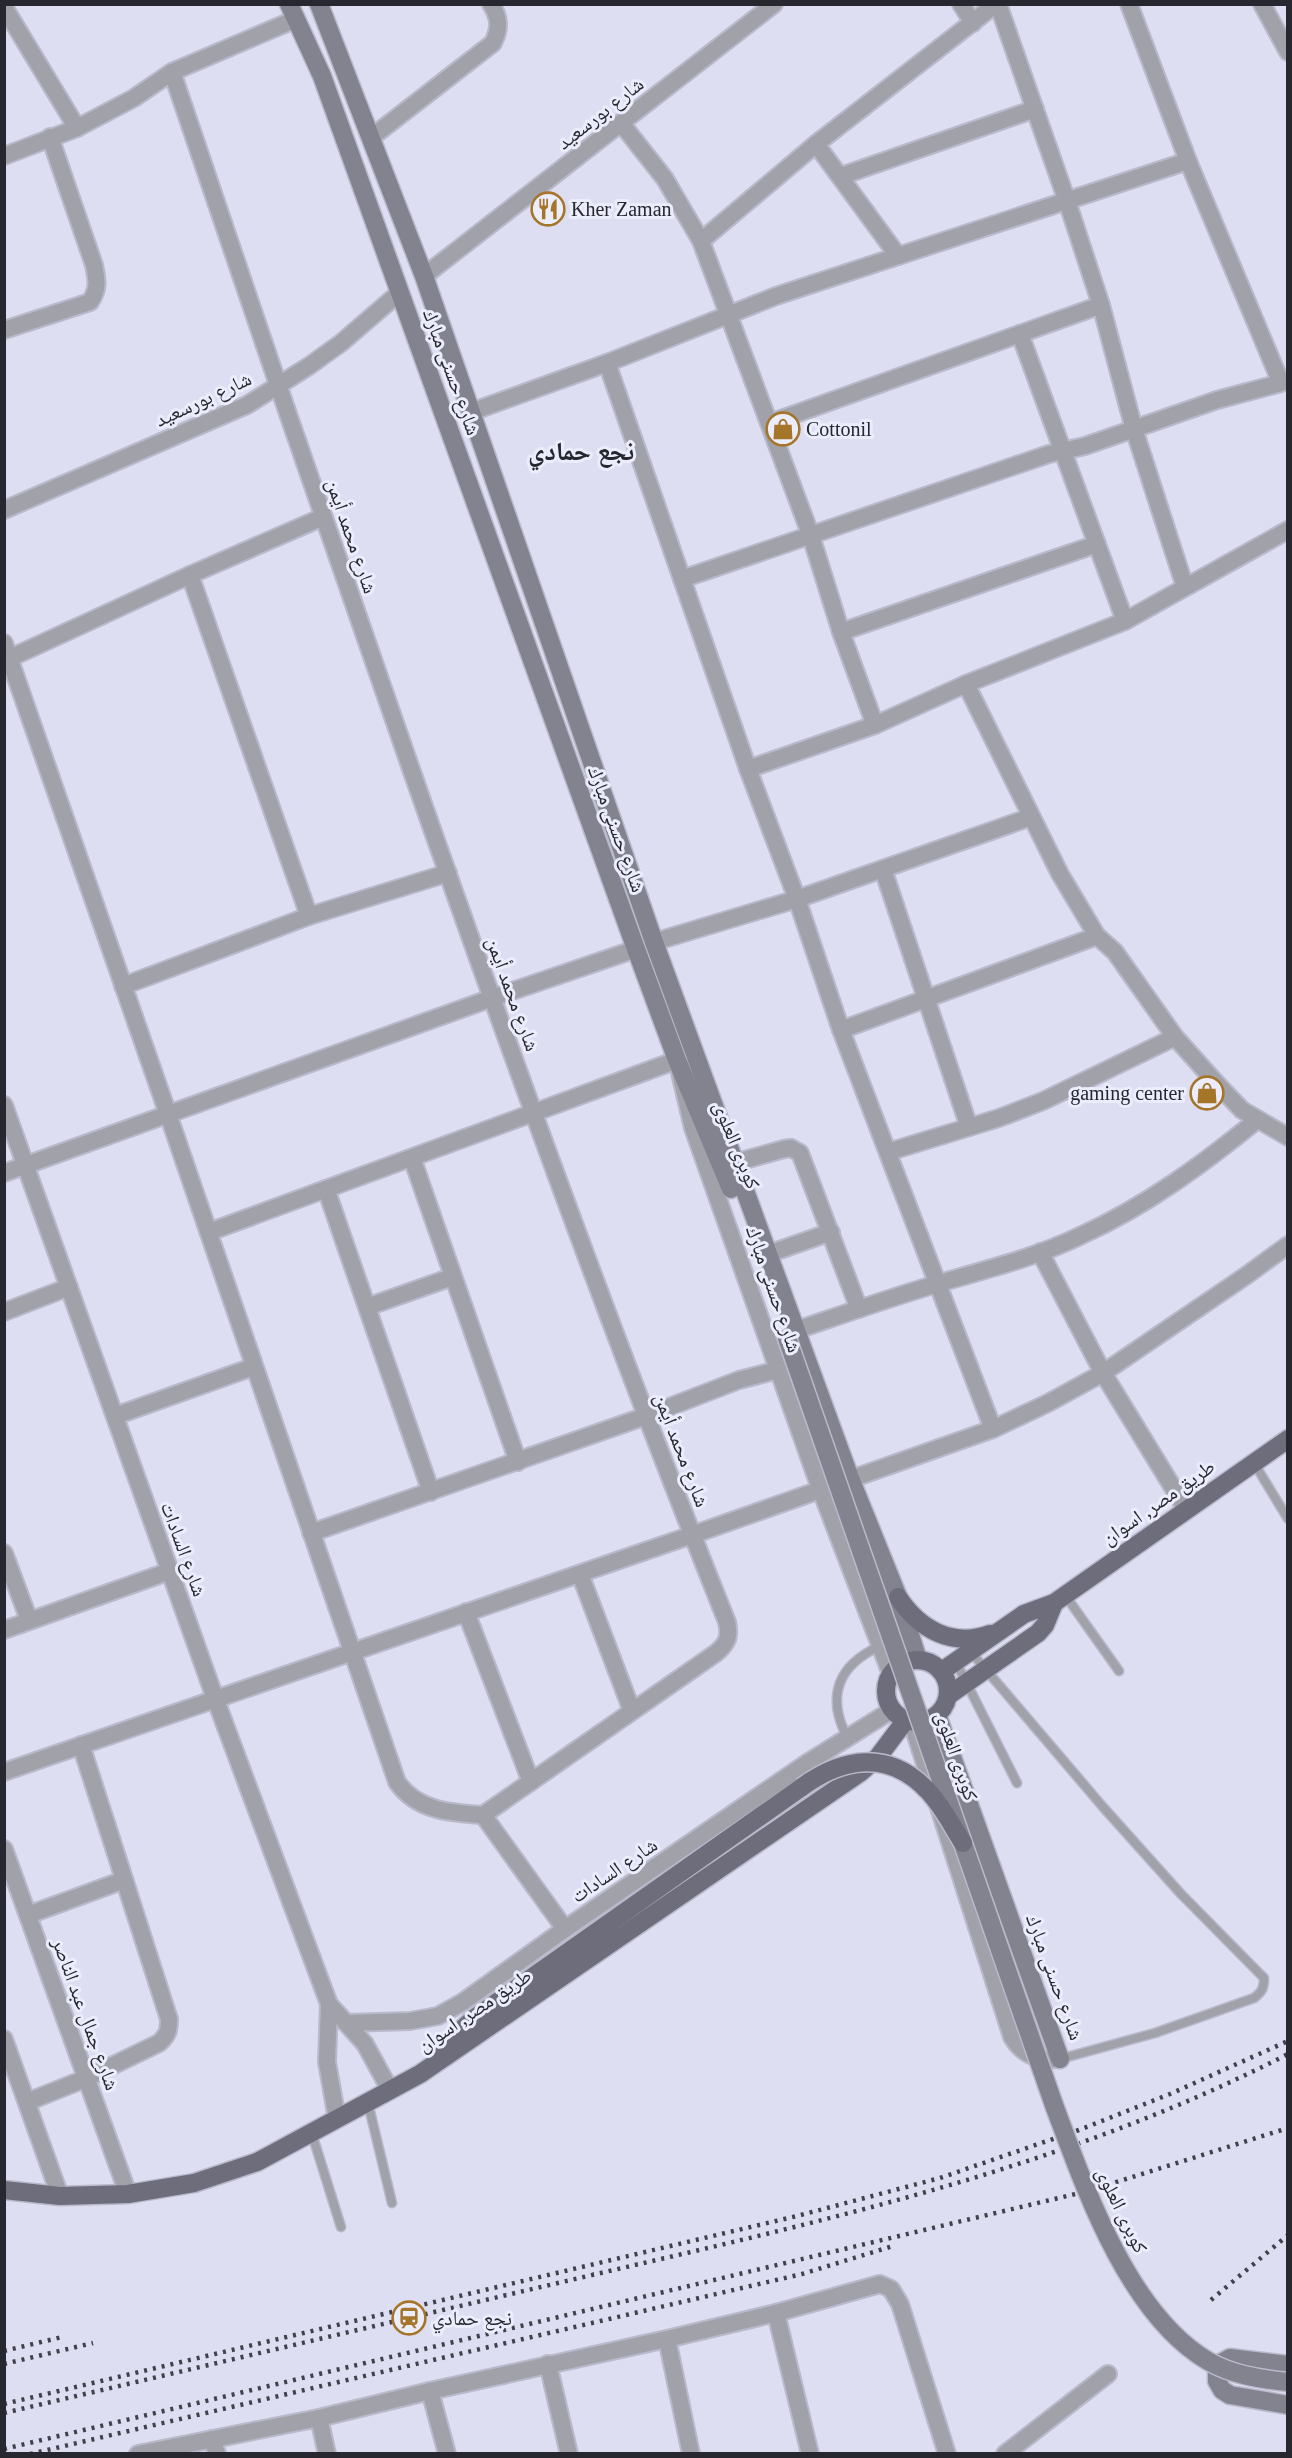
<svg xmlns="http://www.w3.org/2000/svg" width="1292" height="2458" viewBox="0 0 1292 2458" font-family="'Times New Roman','Noto Naskh Arabic',serif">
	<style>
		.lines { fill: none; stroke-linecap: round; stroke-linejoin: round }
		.lane-casing { stroke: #b9b9cc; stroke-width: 11 }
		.street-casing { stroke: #b9b9cc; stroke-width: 20 }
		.secondary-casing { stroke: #b9b9cc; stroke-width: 21 }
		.primary-casing { stroke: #b9b9cc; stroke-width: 21 }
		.lane { stroke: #a1a1aa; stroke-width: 8 }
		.street { stroke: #a1a1aa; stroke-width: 16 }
		.secondary { stroke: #82838f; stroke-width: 18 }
		.primary { stroke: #6d6d7c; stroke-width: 18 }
		.rail { stroke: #41414b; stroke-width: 4.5; stroke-dasharray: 3 6; stroke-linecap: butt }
		.secondary-bridge-casing { stroke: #b9b9cc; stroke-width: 21; stroke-linecap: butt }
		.primary-bridge-casing { stroke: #b9b9cc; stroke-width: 21; stroke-linecap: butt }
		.secondary-bridge { stroke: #82838f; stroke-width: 18 }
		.primary-bridge { stroke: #6d6d7c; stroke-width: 18 }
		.labels { text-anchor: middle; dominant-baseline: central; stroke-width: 6; stroke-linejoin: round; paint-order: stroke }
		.street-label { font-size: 20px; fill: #27272f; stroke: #ebecfc }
		.poi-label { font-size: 20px; fill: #27272f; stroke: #ebecfc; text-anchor: start }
		.district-label { font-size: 26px; font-weight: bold; fill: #27272f; stroke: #ebecfc }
	</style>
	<rect width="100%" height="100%" fill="#dedef3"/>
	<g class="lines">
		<g class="lane-casing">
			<g id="lane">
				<polyline points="1254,1463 1288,1519"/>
				<polyline points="1065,1595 1119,1671"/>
				<path d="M970,1651L1103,1807L1181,1894L1264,1978C1264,1988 1262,1992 1254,1998L1155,2033L1060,2059"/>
				<polyline points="956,1662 1017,1783"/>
				<path d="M847,1737C826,1696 838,1665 880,1646"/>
				<polyline points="368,2103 392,2203"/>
				<polyline points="312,2134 341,2227"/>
			</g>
		</g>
		<g class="street-casing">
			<g id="street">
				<polyline points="961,4 973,23"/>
				<polyline points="998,4 1067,201 1101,305 1134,429 1185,587"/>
				<polyline points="1262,4 1288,52"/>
				<polyline points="4,7 77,128"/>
				<path d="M172,72C250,305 330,537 411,769C511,1055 614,1340 727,1622C730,1636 728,1643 716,1653L483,1815"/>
				<polyline points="621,123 665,179 701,241 811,536 841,632 875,725"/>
				<path d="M372,137L493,43C500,29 500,18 491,4"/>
				<polyline points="816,144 898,256"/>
				<polyline points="4,156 77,128 134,98 172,72 296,19"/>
				<polyline points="841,176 1035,109"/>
				<polyline points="701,241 816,144 996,4"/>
				<polyline points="424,276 774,4"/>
				<path d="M4,330L90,302C99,289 97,280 94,265L50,137"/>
				<polyline points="1020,334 1125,621"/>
				<polyline points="607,363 748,769 797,899 841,1030 993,1429"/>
				<polyline points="471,412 607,363 776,296 1188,161"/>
				<polyline points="770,423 1101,305"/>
				<polyline points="4,510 247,405 309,366 341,343 399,293"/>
				<polyline points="190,575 309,916"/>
				<polyline points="682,579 1049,454 1085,446 1217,400 1281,383 1188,161 1129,4"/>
				<polyline points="841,632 1097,544"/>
				<path d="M4,643L168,1114L397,1782C417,1811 450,1813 483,1815L565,1929"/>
				<polyline points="10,658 190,575 323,517"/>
				<polyline points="966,684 1060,874 1097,936 1115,952 1175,1037 1218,1085 1242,1110 1288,1137"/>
				<polyline points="748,769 875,725 966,684 1125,621 1288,530"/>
				<polyline points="883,869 969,1127"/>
				<polyline points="654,942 797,899 1031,817"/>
				<polyline points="123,986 309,916 448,873"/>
				<polyline points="841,1030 1097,936"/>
				<polyline points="4,1105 215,1698 329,2004 365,2044 390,2090"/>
				<polyline points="888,1152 999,1118 1043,1101 1175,1037"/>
				<polyline points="412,1158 518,1462"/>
				<polyline points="734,1163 784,1149 791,1148 800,1153 859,1309"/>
				<polyline points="4,1173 492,998 636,949"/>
				<polyline points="326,1189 431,1492"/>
				<polyline points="209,1232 677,1060 693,1128 820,1488 891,1674"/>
				<polyline points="1040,1252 1103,1373 1186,1509"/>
				<polyline points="768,1254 831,1232"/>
				<polyline points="367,1307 452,1277"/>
				<polyline points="4,1312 69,1287"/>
				<path d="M797,1330C844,1314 892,1297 940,1283C988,1269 1037,1257 1082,1235C1146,1206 1203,1164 1257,1120"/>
				<polyline points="115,1416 253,1367"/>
				<polyline points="311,1533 646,1416 739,1380 778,1370"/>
				<polyline points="4,1553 29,1620"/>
				<polyline points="580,1574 632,1711"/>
				<polyline points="466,1612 531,1782"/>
				<polyline points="4,1630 170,1571"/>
				<path d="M913,1726L1012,2037C1023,2056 1039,2061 1060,2059"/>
				<polyline points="4,1772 692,1535 993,1429 1048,1403 1103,1373 1247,1275 1288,1245"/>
				<polyline points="4,1849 128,2194"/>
				<polyline points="28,1915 124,1880"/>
				<polyline points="329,2004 327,2062 337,2119"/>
				<polyline points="348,2023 410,2021 438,2016 463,2002 565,1929 807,1763 892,1710"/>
				<polyline points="4,2039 60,2196"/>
				<path d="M27,2102L87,2078L159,2043C168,2035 169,2030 169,2019L81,1745"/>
				<polyline points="776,2313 810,2454"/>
				<polyline points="667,2339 691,2454"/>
				<polyline points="548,2364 569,2454"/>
				<polyline points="430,2391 447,2454"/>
				<polyline points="319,2418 327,2454"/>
				<polyline points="212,2439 217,2454"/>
				<polyline points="138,2454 319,2418 430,2391 667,2339 776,2313 880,2284 891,2289 900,2304 947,2454"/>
				<polyline points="1005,2454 1108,2374"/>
			</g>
		</g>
		<g class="secondary-casing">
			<g id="secondary">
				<polyline points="289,4 322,76 636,949 677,1060 731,1189"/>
				<polyline points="319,4 424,276 654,942 850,1478 898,1597 918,1660"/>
				<polyline points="937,1715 1060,2059"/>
				<polyline points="1288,2365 1230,2358 1221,2363 1217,2371 1217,2381 1222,2390 1230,2395 1288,2405"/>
			</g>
		</g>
		<g class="primary-casing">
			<g id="primary">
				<path d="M898,1597C919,1629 952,1648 990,1634"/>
				<circle cx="917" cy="1691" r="31"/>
				<polyline points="942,1671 1024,1614 1054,1603 1288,1439"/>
				<polyline points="949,1695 1038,1633 1045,1625 1054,1603"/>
				<polyline points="436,2054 473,2019 802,1787"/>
				<polyline points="4,2190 60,2196 128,2194 194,2183 257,2162 420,2074 861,1772 878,1757 905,1721"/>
			</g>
		</g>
		<use href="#lane" class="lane"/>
		<use href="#street" class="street"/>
		<use href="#secondary" class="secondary"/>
		<use href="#primary" class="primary"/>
		<g class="rail">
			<polyline points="1211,2300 1288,2235"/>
			<polyline points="4,2351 62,2337"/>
			<polyline points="4,2364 93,2343"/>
			<polyline points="4,2404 797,2216 940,2178 1079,2130 1170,2094 1288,2041"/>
			<path d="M4,2413C200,2367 396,2321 592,2275C829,2220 1070,2166 1288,2054"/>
			<polyline points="4,2449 1088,2191 1288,2128"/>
			<polyline points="30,2454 802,2274 893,2246"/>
		</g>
		<g class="secondary-bridge-casing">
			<path id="secondary-bridge" d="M787,1338L1054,2105C1085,2188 1128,2314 1208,2361C1232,2375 1260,2379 1288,2382"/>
		</g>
		<g class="primary-bridge-casing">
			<path id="primary-bridge" d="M802,1787C843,1757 889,1750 927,1790C942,1805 952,1826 963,1843"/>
		</g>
		<use href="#secondary-bridge" class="secondary-bridge"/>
		<use href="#primary-bridge" class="primary-bridge"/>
	</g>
	<defs>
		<g id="restaurant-ring" transform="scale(1.725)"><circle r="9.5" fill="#ebecfc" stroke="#a57629" stroke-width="1.5"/><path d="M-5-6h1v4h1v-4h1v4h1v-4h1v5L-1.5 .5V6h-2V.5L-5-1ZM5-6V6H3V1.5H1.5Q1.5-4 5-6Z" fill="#a57629"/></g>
		<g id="shop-ring" transform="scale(1.725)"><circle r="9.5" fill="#ebecfc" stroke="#a57629" stroke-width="1.5"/><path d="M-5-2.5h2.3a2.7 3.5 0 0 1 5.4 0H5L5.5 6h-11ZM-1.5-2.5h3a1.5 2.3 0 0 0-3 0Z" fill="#a57629"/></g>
		<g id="station-ring" transform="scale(1.725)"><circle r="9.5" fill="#ebecfc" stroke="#a57629" stroke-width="1.5"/><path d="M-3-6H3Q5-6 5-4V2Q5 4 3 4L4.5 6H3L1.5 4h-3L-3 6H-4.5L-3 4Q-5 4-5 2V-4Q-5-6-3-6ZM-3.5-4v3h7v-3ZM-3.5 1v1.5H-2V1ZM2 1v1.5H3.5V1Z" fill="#a57629"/></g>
	</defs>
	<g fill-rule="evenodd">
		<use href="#restaurant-ring" x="548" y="209"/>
		<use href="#shop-ring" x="783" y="429"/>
		<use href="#shop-ring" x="1207" y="1093"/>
		<use href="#station-ring" x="409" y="2318"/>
	</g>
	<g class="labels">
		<g class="street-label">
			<text transform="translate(600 113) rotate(-38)">شارع بورسعيد</text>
			<text transform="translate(452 372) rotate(70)">شارع حسنى مبارك</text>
			<text transform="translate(203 399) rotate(-25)">شارع بورسعيد</text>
			<text transform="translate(352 536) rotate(71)">شارع محمد أيمن</text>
			<text transform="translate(617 829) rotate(70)">شارع حسنى مبارك</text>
			<text transform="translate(513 994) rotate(70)">شارع محمد أيمن</text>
			<text transform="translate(737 1145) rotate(68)">كوبرى العلوى</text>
			<text transform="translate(774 1289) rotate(71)">شارع حسنى مبارك</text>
			<text transform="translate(682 1450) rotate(69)">شارع محمد أيمن</text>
			<text transform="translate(1158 1502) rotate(-35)">طريق مصر, اسوان</text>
			<text transform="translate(184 1549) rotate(70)">شارع السادات</text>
			<text transform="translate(957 1756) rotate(71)">كوبرى العلوى</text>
			<text transform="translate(614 1870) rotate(-34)">شارع السادات</text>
			<text transform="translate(1055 1977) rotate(70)">شارع حسنى مبارك</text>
			<text transform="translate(474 2010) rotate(-34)">طريق مصر, اسوان</text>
			<text transform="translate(86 2014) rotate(70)">شارع جمال عبد الناصر</text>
			<text transform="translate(1122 2210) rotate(64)">كوبرى العلوى</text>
		</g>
		<g class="poi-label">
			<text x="571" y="209">Kher Zaman</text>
			<text x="806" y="429">Cottonil</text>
			<text x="1184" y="1093" text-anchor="end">gaming center</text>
			<text x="432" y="2318">نجع حمادي</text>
		</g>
		<g class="district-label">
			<text x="581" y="451">نجع حمادي</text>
		</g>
	</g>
	<rect width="1292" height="2458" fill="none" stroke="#27272f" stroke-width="12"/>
</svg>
